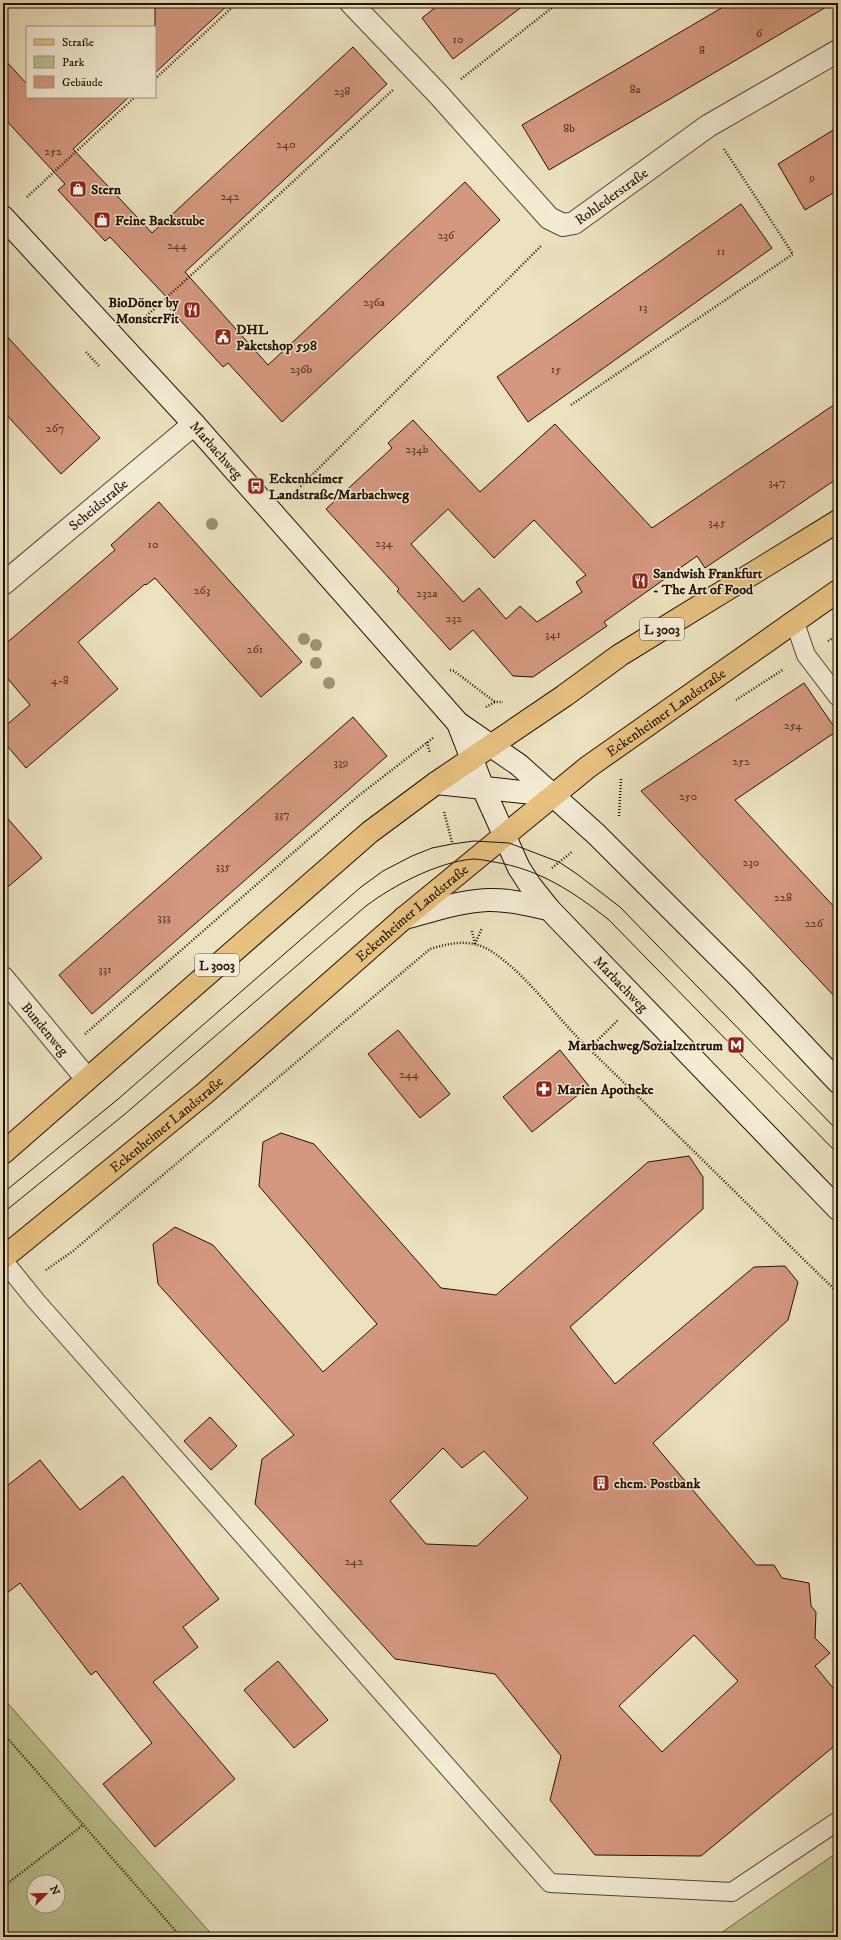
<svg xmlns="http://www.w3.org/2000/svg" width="841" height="1940" font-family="'IM FELL DW Pica',serif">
<rect width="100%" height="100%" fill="#ece2bf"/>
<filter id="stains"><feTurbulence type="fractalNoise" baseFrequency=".005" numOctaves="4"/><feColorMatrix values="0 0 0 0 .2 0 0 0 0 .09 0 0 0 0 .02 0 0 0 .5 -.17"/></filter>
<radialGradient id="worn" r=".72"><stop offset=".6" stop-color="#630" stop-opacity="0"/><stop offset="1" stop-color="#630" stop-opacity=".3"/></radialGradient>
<g fill="#bbc28f" stroke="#6e6a49" fill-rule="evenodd">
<path d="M 3,1698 L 214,1937 L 3,1937 ZM 34,1882 L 58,1882 L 58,1906 L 34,1906 Z"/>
<path d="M 838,1852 L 838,1937 L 715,1937 Z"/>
</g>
<g fill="#d4987f" stroke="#221203" fill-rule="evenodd">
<path d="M 155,3 L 230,3 L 155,73 Z"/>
<path d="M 441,3 L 527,3 L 453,59 L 422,18 Z"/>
<path d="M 730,3 L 833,3 L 549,170 L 522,125 Z"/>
<path d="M 353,47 L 387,84 L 185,272 L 268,365 L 465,182 L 500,220 L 282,422 L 228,363 L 223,367 L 169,308 L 173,304 L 110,237 L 105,241 L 58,190 L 65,184 L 3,117 L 3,58 L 27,84 L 27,97 L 129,97 L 73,149 L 152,233 Z"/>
<path d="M 838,127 L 838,190 L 805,210 L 778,164 Z"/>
<path d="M 741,204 L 772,248 L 528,422 L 497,377 Z"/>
<path d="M 3,332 L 100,438 L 61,474 L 3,411 Z"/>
<path d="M 838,402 L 838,478 L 705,568 L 697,556 L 604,622 L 607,626 L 533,677 L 513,676 L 473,630 L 450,650 L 397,591 L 399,589 L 326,509 L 392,448 L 388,443 L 413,420 L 480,492 L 555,424 L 652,528 ZM 448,509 L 494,558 L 534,520 L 586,575 L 576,582 L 582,592 L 537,622 L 520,606 L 506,619 L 479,588 L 463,602 L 411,544 Z"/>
<path d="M 159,502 L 302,662 L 261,697 L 155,578 L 146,585 L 145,584 L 78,642 L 118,689 L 26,768 L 3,741 L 3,728 L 30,705 L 3,673 L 3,646 L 115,550 L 111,545 Z"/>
<path d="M 804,683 L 837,731 L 735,800 L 838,911 L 838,1000 L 641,791 Z"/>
<path d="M 353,717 L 387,756 L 92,1014 L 59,975 Z"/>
<path d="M 3,813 L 42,858 L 3,891 Z"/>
<path d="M 398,1030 L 450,1094 L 420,1118 L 368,1054 Z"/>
<path d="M 560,1050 L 589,1086 L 532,1132 L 503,1097 Z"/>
<path d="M 281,1133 L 314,1144 L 441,1288 L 496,1295 L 648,1162 L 689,1156 L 703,1177 L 703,1209 L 570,1327 L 615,1384 L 754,1267 L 785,1266 L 798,1282 L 788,1320 L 653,1443 L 756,1565 L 774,1565 L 782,1578 L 809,1583 L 811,1606 L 816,1612 L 815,1638 L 830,1653 L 815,1666 L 838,1694 L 838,1743 L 701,1856 L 595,1855 L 550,1800 L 561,1756 L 495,1674 L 395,1659 L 255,1504 L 262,1459 L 294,1435 L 158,1284 L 153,1244 L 175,1227 L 213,1245 L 323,1372 L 377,1324 L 259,1186 L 263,1142 ZM 443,1448 L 462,1468 L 484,1451 L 528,1498 L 477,1546 L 426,1544 L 390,1501 ZM 694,1635 L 738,1681 L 662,1752 L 619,1706 Z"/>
<path d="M 210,1417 L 237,1446 L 211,1470 L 184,1441 Z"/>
<path d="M 40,1460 L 80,1510 L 123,1476 L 219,1599 L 183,1627 L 198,1647 L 153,1682 L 235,1779 L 155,1847 L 103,1784 L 152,1743 L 96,1671 L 91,1675 L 20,1583 L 3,1596 L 3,1489 Z"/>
<path d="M 278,1661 L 328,1720 L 294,1748 L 244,1690 Z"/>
</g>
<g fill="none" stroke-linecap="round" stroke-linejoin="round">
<g stroke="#544632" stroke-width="20">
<g id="lane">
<path d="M 794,620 L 806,655 L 838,697"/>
<path d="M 3,1260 L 36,1301 L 550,1883 L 732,1892 L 838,1821"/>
</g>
</g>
<g stroke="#544632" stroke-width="24">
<g id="street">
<path id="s1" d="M 351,3 L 439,95 L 549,218 L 563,225 L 574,223 L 708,126 L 838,51"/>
<path id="s2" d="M 3,584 L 194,424"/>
<path id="s3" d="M 3,978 L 87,1079"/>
</g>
</g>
<g stroke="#221203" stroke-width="24">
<g id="secondary">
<path id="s4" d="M 3,217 L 194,424 L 458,723 L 519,765 L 596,834 L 741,979 L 838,1082"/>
<path id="s5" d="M 458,723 L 483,788 L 519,868 L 530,885 L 549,909 L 838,1209"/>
<path d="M 436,783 L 552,795"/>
<path d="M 404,918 C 432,911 460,901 488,900 C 509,899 529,905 549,909"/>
</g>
</g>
<g stroke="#221203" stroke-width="24">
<g id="primary">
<path d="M 3,1153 L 370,832 L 436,783 L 564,696 L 620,655 L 838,521"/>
<path id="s6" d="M 3,1258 L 205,1093 L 404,918 L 588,767 L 838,591"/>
</g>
</g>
<g stroke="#221203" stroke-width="2.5" stroke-dasharray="1 2" stroke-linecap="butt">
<path d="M 155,79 L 237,3"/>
<path d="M 461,79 L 558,3"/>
<path d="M 27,197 L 135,97"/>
<path d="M 140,322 L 394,89"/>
<path d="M 86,352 L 99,366"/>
<path d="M 571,405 L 793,254 L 724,149"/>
<path d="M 294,493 L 541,246"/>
<path d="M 828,641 L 838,635"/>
<path d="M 450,670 L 454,671 L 495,702"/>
<path d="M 736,700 L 784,669"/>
<path d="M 486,707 L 495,702 L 503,702"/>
<path d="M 427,742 L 430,753"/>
<path d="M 444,812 L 452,842"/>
<path d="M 619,816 L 621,779"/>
<path d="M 552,868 L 573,851"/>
<path d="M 472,931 L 475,944"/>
<path d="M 475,944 L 482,928"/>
<path d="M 85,1034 L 357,797 L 433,738"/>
<path d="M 589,1049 L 618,1020"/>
<path d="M 46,1270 L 73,1251 L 430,949 C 451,943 470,938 491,951 C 525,973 554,1014 583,1043 C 669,1126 753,1210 838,1293"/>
<path d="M 3,1733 L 181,1937"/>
<path d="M 3,1887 L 83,1825"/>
</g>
<use href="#lane" stroke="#f3ecd5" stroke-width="18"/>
<use href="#street" stroke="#f3ecd5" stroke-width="22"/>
<use href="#secondary" stroke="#f3ecd5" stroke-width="22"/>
<use href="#primary" stroke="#e6c180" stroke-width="22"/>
<g stroke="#221203" stroke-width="1">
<path d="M 3,1193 L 117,1100 L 361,887 L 383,871 L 412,856 L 432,848 L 452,844 L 474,841 L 509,843 L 559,862 L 577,874 L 620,907 L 838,1131"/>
<path d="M 3,1213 L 125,1114 L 366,906 C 394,885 438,862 473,859 C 480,859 488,861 494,862 C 539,869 574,892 609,920 L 838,1154"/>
</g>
</g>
<g fill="#9b9273">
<circle cx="212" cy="524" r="6"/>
<circle cx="304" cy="639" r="6"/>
<circle cx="316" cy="645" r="6"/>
<circle cx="316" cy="663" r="6"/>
<circle cx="329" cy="683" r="6"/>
</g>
<defs>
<g id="shop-square" transform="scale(0.9)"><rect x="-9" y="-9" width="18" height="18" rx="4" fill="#8f2418" stroke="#f3ecd5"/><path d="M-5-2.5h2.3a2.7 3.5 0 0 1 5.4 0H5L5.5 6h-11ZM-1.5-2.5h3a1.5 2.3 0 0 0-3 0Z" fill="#fff"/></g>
<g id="restaurant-square" transform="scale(0.9)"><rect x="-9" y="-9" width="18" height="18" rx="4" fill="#8f2418" stroke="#f3ecd5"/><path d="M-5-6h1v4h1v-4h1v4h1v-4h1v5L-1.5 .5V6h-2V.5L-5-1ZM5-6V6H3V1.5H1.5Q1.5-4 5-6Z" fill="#fff"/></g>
<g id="civic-square" transform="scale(0.9)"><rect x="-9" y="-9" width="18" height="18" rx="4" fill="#8f2418" stroke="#f3ecd5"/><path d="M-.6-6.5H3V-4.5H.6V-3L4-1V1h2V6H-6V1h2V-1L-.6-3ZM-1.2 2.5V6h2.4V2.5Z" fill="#fff"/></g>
<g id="bus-square" transform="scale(0.9)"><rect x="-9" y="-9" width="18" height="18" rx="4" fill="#8f2418" stroke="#f3ecd5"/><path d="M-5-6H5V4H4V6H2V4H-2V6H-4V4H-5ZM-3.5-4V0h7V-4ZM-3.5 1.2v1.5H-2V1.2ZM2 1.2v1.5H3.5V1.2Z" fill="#fff"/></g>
<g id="metro-square" transform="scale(0.9)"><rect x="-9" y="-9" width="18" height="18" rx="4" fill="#8f2418" stroke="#f3ecd5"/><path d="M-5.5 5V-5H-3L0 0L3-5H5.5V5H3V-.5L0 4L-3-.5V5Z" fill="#fff"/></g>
<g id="pharmacy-square" transform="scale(0.9)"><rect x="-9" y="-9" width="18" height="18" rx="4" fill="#8f2418" stroke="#f3ecd5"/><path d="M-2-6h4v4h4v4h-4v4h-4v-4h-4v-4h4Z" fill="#fff"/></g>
<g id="building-square" transform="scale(0.9)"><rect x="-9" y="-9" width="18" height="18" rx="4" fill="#8f2418" stroke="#f3ecd5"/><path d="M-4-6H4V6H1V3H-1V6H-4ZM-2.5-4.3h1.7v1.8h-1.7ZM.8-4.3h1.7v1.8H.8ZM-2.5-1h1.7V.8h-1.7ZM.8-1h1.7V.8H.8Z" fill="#fff"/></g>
</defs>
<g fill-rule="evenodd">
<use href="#shop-square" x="78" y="189"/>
<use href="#shop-square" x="102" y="220"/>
<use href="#restaurant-square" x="192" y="310"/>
<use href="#civic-square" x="223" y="337"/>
<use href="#bus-square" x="256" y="486"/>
<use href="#restaurant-square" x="640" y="581"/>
<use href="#metro-square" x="736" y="1045"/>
<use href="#pharmacy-square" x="544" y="1089"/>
<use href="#building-square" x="601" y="1483"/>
</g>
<g text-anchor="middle" stroke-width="3" stroke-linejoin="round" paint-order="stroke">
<g font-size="12" fill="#4e3422">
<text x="759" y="37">6</text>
<text x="458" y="43">10</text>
<text x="702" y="54">8</text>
<text x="635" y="93">8a</text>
<text x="342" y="95">238</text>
<text x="569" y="132">8b</text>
<text x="286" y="148">240</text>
<text x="53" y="155">252</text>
<text x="812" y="181">9</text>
<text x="230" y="200">242</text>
<text x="446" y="239">236</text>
<text x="177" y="249">244</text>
<text x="721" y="255">11</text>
<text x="374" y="306">236a</text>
<text x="643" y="311">13</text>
<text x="301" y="373">236b</text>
<text x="556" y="373">15</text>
<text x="55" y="432">267</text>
<text x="417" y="453">234b</text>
<text x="777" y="486">347</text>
<text x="717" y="526">345</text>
<text x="384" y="547">234</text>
<text x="153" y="548">10</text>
<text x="202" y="594">263</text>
<text x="427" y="597">232a</text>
<text x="454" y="622">232</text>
<text x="553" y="638">341</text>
<text x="255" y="653">261</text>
<text x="60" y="684">4-8</text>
<text x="793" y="729">254</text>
<text x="741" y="765">252</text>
<text x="341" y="766">339</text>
<text x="688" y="800">250</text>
<text x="282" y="818">337</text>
<text x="751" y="866">230</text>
<text x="223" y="870">335</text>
<text x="783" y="901">228</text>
<text x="164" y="921">333</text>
<text x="814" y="927">226</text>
<text x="105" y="973">331</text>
<text x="409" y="1078">244</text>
<text x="354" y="1565">242</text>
</g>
<g fill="#f3ecd5" stroke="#615342" stroke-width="1">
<rect x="640" y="618" width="44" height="22" rx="3"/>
<rect x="195" y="954" width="44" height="22" rx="3"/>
</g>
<g font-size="13" font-weight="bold" fill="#221203">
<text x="662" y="634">L 3003</text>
<text x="217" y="970">L 3003</text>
</g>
<g font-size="14" font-weight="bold" fill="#221203" stroke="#f3ecd5" text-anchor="start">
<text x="91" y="194">Stern</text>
<text x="115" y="225">Feine Backstube</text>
<text x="179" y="307" text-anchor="end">BioDöner by<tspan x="179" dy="16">MonsterFit</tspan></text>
<text x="236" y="334">DHL<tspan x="236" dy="16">Paketshop 598</tspan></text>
<text x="269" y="483">Eckenheimer<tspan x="269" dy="16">Landstraße/Marbachweg</tspan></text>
<text x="653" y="578">Sandwish Frankfurt<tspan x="653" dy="16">- The Art of Food</tspan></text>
<text x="723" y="1050" text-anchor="end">Marbachweg/Sozialzentrum</text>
<text x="557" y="1094">Marien Apotheke</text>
<text x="614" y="1488">ehem. Postbank</text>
</g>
<g font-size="14" fill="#221203" stroke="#f3ecd5">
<text dy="5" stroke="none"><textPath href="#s1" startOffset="365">Rohlederstraße</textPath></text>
<text dy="5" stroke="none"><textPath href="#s4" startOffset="316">Marbachweg</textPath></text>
<text dy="5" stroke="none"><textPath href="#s2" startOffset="124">Scheidstraße</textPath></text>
<text dy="5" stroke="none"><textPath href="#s6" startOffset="859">Eckenheimer Landstraße</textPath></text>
<text dy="5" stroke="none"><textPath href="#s6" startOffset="535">Eckenheimer Landstraße</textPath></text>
<text dy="5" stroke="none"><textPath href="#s5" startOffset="312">Marbachweg</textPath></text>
<text dy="5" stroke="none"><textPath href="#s3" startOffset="66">Bundenweg</textPath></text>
<text dy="5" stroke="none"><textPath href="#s6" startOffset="211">Eckenheimer Landstraße</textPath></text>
</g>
</g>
<rect width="841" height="1940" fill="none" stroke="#ece2bf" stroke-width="16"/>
<rect x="4" y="4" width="833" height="1932" fill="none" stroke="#221203" stroke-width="2"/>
<rect x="8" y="8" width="825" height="1924" fill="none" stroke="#221203"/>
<rect x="26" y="26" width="130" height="72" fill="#f3ecd5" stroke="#9f9581"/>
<rect x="34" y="39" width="20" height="6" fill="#e6c180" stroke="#9f9581"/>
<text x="62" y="46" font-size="12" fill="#221203">Straße</text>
<rect x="34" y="56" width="20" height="12" fill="#bbc28f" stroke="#9f9581"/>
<text x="62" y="66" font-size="12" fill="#221203">Park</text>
<rect x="34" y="76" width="20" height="12" fill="#d4987f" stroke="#9f9581"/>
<text x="62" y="86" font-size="12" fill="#221203">Gebäude</text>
<g transform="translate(46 1894) rotate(67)"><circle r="19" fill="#f3ecd5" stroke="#9f9581"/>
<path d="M0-3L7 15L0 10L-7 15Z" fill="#8f2418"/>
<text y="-6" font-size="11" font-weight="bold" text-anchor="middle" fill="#221203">N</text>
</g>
<rect width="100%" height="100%" filter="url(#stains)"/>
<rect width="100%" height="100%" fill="url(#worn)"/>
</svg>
